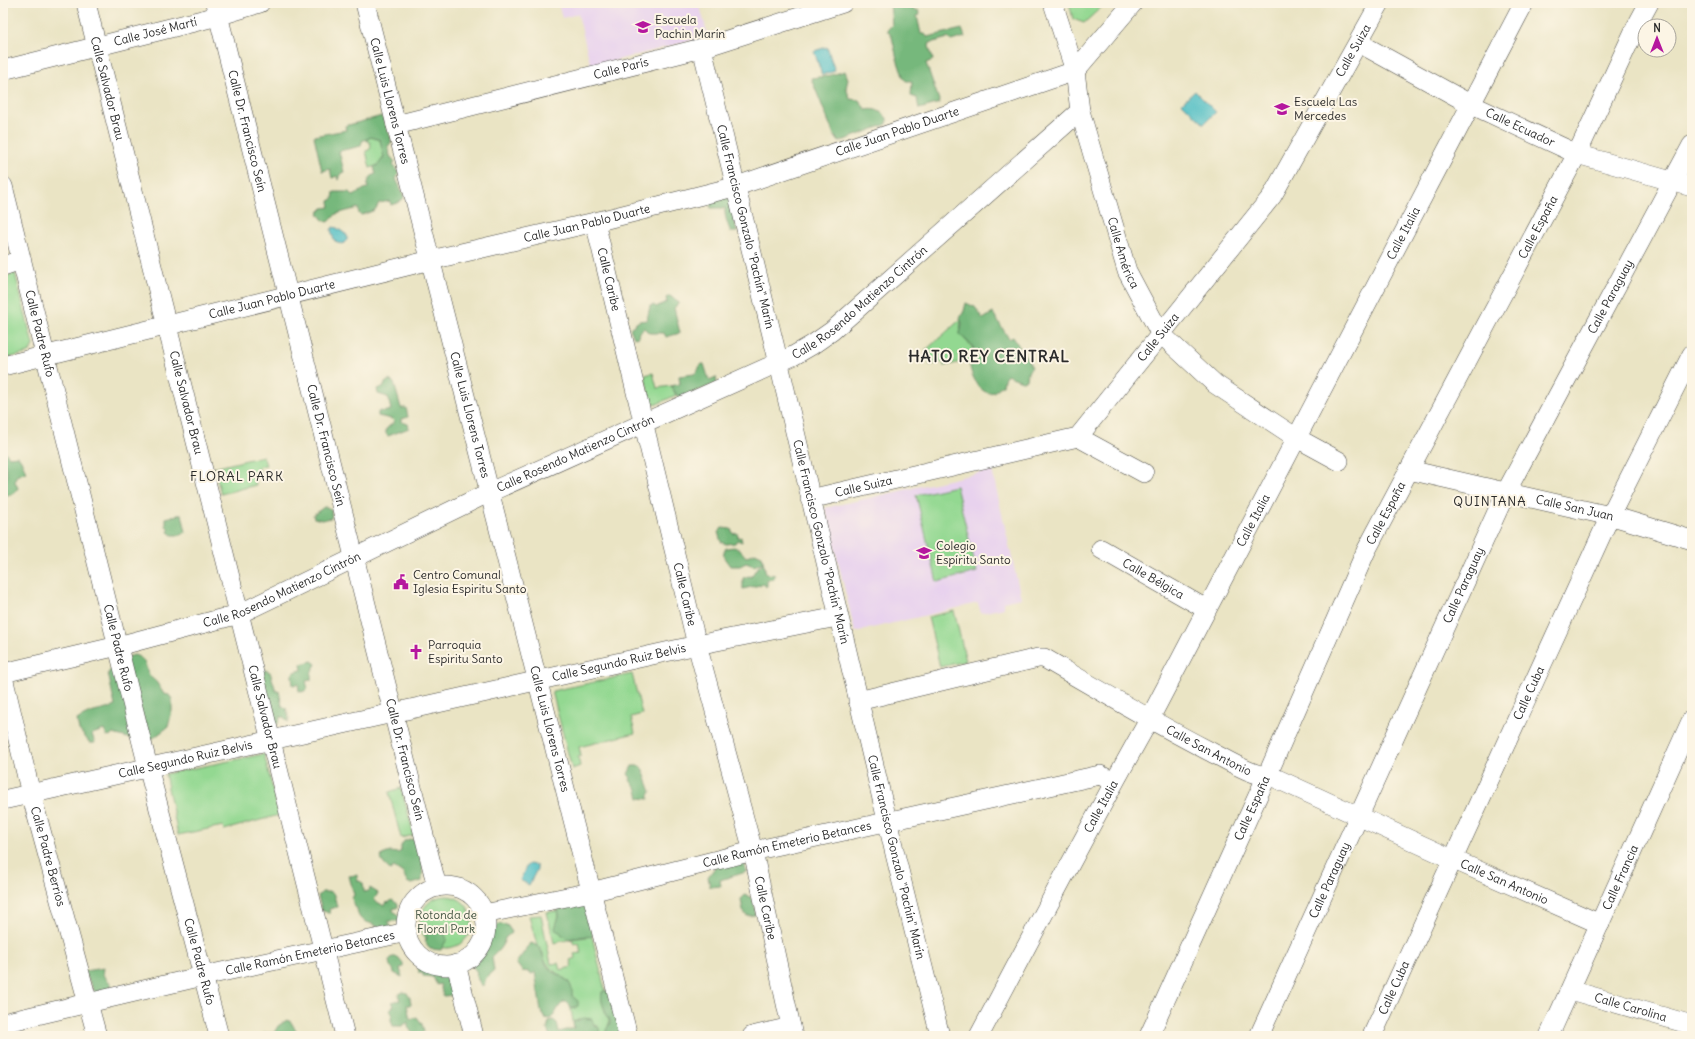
<svg xmlns="http://www.w3.org/2000/svg" width="1695" height="1039" font-family="Delius,sans-serif">
<rect width="100%" height="100%" fill="#fcf5e5"/>
<filter id="ink" filterUnits="userSpaceOnUse"><feTurbulence type="fractalNoise" baseFrequency=".025" numOctaves="2"/><feDisplacementMap in="SourceGraphic" scale="8" xChannelSelector="R" yChannelSelector="G"/><feConvolveMatrix kernelMatrix="1 2 1 2 8 2 1 2 1" color-interpolation-filters="sRGB"/></filter>
<filter id="wash" filterUnits="userSpaceOnUse"><feTurbulence type="fractalNoise" baseFrequency=".012" numOctaves="4" result="noise"/><feDisplacementMap in="SourceGraphic" scale="16" xChannelSelector="R" yChannelSelector="G"/><feGaussianBlur stdDeviation="0.9" result="paint"/><feColorMatrix in="noise" values="0 0 0 0 0 0 0 0 0 0 0 0 0 0 0 0 0 1.4 0 .05"/><feComposite in="paint" operator="in"/></filter>
<g filter="url(#wash)">
<rect width="100%" height="100%" fill="#eae4c4"/>
<g fill="#e8d2ee">
<path d="M 558,3 L 699,3 L 708,36 L 591,67 L 578,14 L 562,18 Z"/>
<path d="M 992,470 L 1021,598 L 1003,602 L 1004,608 L 981,613 L 978,603 L 855,632 L 825,508 Z"/>
</g>
<g fill="#93d891" stroke="#5f825e">
<path d="M 1069,3 L 1106,3 L 1084,23 L 1073,19 Z"/>
<path d="M 371,137 L 380,140 L 384,157 L 378,165 L 370,168 L 366,151 L 369,150 L 371,147 L 370,142 L 366,140 Z"/>
<path d="M 15,273 L 33,345 L 29,353 L 3,359 L 3,277 Z"/>
<path d="M 961,319 L 960,334 L 972,347 L 975,361 L 967,364 L 966,361 L 944,366 L 943,362 L 930,365 L 926,350 Z"/>
<path d="M 653,373 L 657,388 L 671,386 L 676,395 L 657,404 L 650,402 L 645,375 Z"/>
<path d="M 263,456 L 266,465 L 258,467 L 260,474 L 253,476 L 256,485 L 221,494 L 214,468 Z"/>
<path d="M 956,486 L 977,572 L 937,582 L 916,495 Z"/>
<path d="M 954,611 L 966,661 L 940,667 L 928,617 Z"/>
<path d="M 632,674 L 642,714 L 631,717 L 635,733 L 579,747 L 581,756 L 578,757 L 580,766 L 572,769 L 552,691 Z"/>
<path d="M 264,754 L 279,815 L 224,830 L 223,826 L 178,835 L 165,774 Z"/>
<path d="M 401,788 L 414,835 L 401,838 L 389,792 Z"/>
<circle cx="446" cy="922" r="26"/>
<path d="M 558,911 C 559,916 558,917 558,921 C 557,931 565,935 572,939 L 592,936 L 605,990 L 602,992 C 599,1012 615,1013 606,1032 L 608,1036 L 600,1036 L 598,1026 L 581,1019 L 573,1022 L 571,1009 L 576,1008 L 572,996 L 571,987 L 568,981 L 551,969 L 543,958 L 543,953 L 537,945 L 529,916 L 541,915 L 551,964 L 558,963 L 560,970 L 572,967 L 570,960 L 575,958 L 574,954 L 581,953 L 579,943 L 574,944 L 572,939 L 554,943 L 547,912 Z"/>
</g>
<g fill="#76b87b" stroke="#507253">
<path d="M 890,3 L 913,3 L 912,4 L 914,11 L 918,10 L 920,15 L 917,16 L 921,34 L 925,34 L 927,37 L 962,29 L 965,37 L 951,41 L 948,38 L 930,43 L 929,46 L 933,60 L 926,63 L 940,103 L 919,109 L 917,98 L 911,96 L 912,81 L 906,81 L 904,79 L 897,59 L 892,37 L 887,30 L 892,25 Z"/>
<path d="M 845,71 L 848,79 L 846,88 L 850,99 L 859,100 L 866,110 C 876,108 880,111 887,118 L 887,124 L 839,142 L 834,135 L 811,78 L 828,76 Z"/>
<path d="M 382,116 L 391,138 L 391,143 L 388,146 L 390,156 L 395,162 L 393,165 L 399,173 L 396,179 C 399,186 403,191 404,198 L 397,203 L 391,205 L 390,201 L 379,203 L 375,210 L 362,215 L 359,214 L 358,208 L 336,214 L 330,221 L 327,222 L 322,219 L 318,213 L 323,208 L 330,207 L 329,201 L 333,199 L 334,192 L 349,192 L 353,196 C 359,194 361,189 368,188 C 367,182 370,175 376,174 L 374,167 L 378,165 L 384,157 L 380,140 L 371,137 L 362,141 L 361,146 L 339,151 L 344,172 L 341,173 L 339,180 L 337,176 L 332,178 L 330,169 L 322,171 L 314,136 L 346,130 L 345,126 Z"/>
<path d="M 727,197 L 730,199 L 737,232 L 731,232 C 728,226 724,215 725,208 L 711,208 L 709,201 Z"/>
<path d="M 669,296 L 670,296 L 679,303 L 674,308 L 680,333 L 666,337 L 664,333 L 649,333 L 644,328 L 639,332 L 638,337 L 634,338 L 630,328 L 639,321 L 647,320 L 650,306 L 654,305 L 656,307 L 667,302 L 666,298 Z"/>
<path d="M 966,303 L 975,307 L 983,319 L 993,313 L 1009,339 L 1013,337 L 1032,367 L 1028,372 L 1027,380 L 1022,381 L 1007,375 L 1004,379 L 1003,385 C 999,387 996,391 993,392 C 981,398 968,371 970,362 C 971,357 975,356 974,350 C 973,344 964,340 960,334 L 962,324 L 960,318 L 964,311 Z"/>
<path d="M 702,364 L 704,364 L 709,380 L 716,377 L 717,383 L 681,398 L 678,397 L 671,386 L 680,384 L 679,376 L 694,374 L 699,369 L 699,367 Z"/>
<path d="M 389,380 L 394,383 L 401,408 L 406,408 L 408,417 L 402,419 L 402,422 L 408,424 L 409,428 L 388,436 L 386,434 L 386,429 L 393,423 L 394,421 L 392,419 L 378,416 L 378,412 L 382,411 L 383,412 L 391,410 L 388,397 L 378,394 L 377,389 L 384,387 L 385,383 Z"/>
<path d="M 3,449 L 9,457 L 18,456 L 21,460 L 26,472 L 16,476 L 15,482 L 18,488 C 14,495 10,495 3,496 L 3,484 L 6,482 L 4,477 L 7,476 L 5,465 L 3,465 Z"/>
<path d="M 324,507 L 327,507 L 331,510 L 332,516 L 331,518 L 322,520 L 314,518 L 313,515 Z"/>
<path d="M 182,514 L 186,532 L 180,535 L 172,535 L 168,532 L 169,529 L 166,526 L 166,518 Z"/>
<path d="M 722,528 L 731,529 L 733,534 L 737,533 L 738,538 L 741,537 L 742,542 L 737,540 L 735,543 L 726,544 L 721,542 L 718,532 Z"/>
<path d="M 734,547 L 739,549 L 746,557 L 755,553 L 762,556 L 766,574 L 775,575 L 774,578 L 767,580 L 767,586 L 766,587 L 764,584 L 743,589 L 743,578 L 749,576 L 751,577 L 756,569 L 761,565 L 763,562 L 754,566 L 746,563 L 740,566 L 730,566 C 725,559 721,556 726,548 Z"/>
<path d="M 134,655 C 148,659 144,667 150,676 C 152,679 155,680 157,683 C 159,686 161,690 164,694 L 169,695 L 172,699 L 172,711 L 168,727 L 147,743 L 113,734 L 107,737 L 104,730 L 92,734 L 95,743 L 90,743 L 79,730 L 77,720 C 91,710 101,712 115,706 L 108,673 L 119,660 Z"/>
<path d="M 312,661 L 316,664 L 311,673 L 311,680 L 306,681 L 308,689 L 302,692 L 299,691 L 298,684 L 293,685 L 292,675 L 294,672 L 302,670 L 301,664 Z"/>
<path d="M 263,669 L 270,672 L 276,691 L 279,691 L 282,706 L 286,708 L 289,718 L 288,722 L 284,717 L 280,717 L 279,722 L 276,725 L 259,672 Z"/>
<path d="M 632,766 L 640,766 L 643,770 L 651,792 L 649,795 L 649,799 L 639,798 L 637,790 L 630,780 L 631,778 L 628,774 Z"/>
<path d="M 409,839 L 416,840 L 423,863 L 422,881 L 412,884 L 407,882 L 403,873 L 394,867 L 390,870 C 386,866 379,861 382,855 L 390,852 L 398,853 L 401,851 L 401,846 L 404,841 Z"/>
<path d="M 744,860 L 746,872 L 720,880 L 721,886 L 710,887 L 708,877 L 716,866 Z"/>
<path d="M 357,875 L 357,880 L 363,883 L 364,892 L 369,891 L 370,888 L 378,893 L 374,900 L 384,906 L 387,902 L 388,903 L 392,900 L 398,904 L 398,907 L 393,909 L 393,911 L 398,914 L 402,921 L 388,921 L 394,933 C 387,932 382,929 376,926 C 366,920 358,923 357,908 L 354,907 L 352,898 L 354,895 L 349,876 Z"/>
<path d="M 322,892 L 331,892 L 334,895 L 337,907 L 329,909 L 330,914 L 324,911 L 322,911 L 318,896 Z"/>
<path d="M 745,895 C 754,896 756,907 755,915 L 747,916 L 743,911 L 741,899 Z"/>
<path d="M 584,899 L 593,935 L 591,937 L 587,936 L 568,939 L 562,935 L 560,932 L 557,931 L 555,928 L 559,916 L 558,908 Z"/>
<path d="M 500,924 L 507,925 L 512,932 L 505,938 C 504,945 497,952 492,957 L 494,971 L 486,978 L 484,985 L 481,985 L 476,976 L 477,972 L 465,957 L 473,949 L 476,940 L 487,933 L 490,935 L 492,926 Z"/>
<path d="M 434,927 L 443,931 L 447,939 L 441,950 L 430,949 L 425,941 L 427,939 L 426,934 L 428,929 Z"/>
<path d="M 531,943 C 546,948 540,956 548,967 C 557,978 574,977 572,996 L 578,1001 L 578,1006 L 571,1009 L 568,1002 L 564,1002 C 557,1006 557,1014 550,1019 L 545,1018 L 541,1011 L 535,972 L 532,974 L 529,972 L 522,971 L 516,963 Z"/>
<path d="M 426,956 L 432,958 L 434,967 L 449,969 L 446,981 L 451,979 L 455,995 L 443,996 L 440,984 L 437,985 L 433,977 L 423,976 L 423,973 L 419,973 L 418,962 Z"/>
<path d="M 392,957 L 398,957 L 403,963 L 403,967 L 400,968 L 402,977 L 394,973 L 393,969 L 390,966 L 389,961 Z"/>
<path d="M 104,968 L 103,975 L 112,985 L 108,987 L 109,990 L 97,997 L 84,971 Z"/>
<path d="M 611,989 L 631,1036 L 607,1036 L 606,1030 L 610,1023 L 609,1018 L 606,1016 C 605,1006 600,1004 602,992 Z"/>
<path d="M 403,992 L 407,993 L 410,998 L 411,1005 L 407,1005 L 410,1019 L 417,1017 L 422,1024 L 424,1032 L 417,1035 L 413,1034 L 408,1027 L 408,1022 L 402,1026 L 393,1026 L 391,1020 L 392,1013 L 390,1011 L 394,1005 L 392,1002 L 400,1000 L 398,994 Z"/>
<path d="M 584,1018 L 592,1019 L 594,1025 L 599,1028 L 600,1036 L 550,1036 L 547,1029 L 549,1021 L 553,1020 L 557,1023 L 559,1032 L 574,1028 L 573,1022 Z"/>
<path d="M 287,1020 L 291,1022 L 299,1036 L 260,1036 L 265,1033 L 274,1033 L 278,1026 Z"/>
</g>
<g fill="#50bec4" stroke="#3e7478">
<path d="M 827,47 L 835,71 L 822,75 L 814,51 Z"/>
<path d="M 1195,91 L 1216,112 L 1204,124 L 1182,103 Z"/>
<path d="M 333,227 L 337,228 L 347,235 L 347,240 L 343,244 L 337,243 L 334,240 L 331,230 Z"/>
<path d="M 530,864 L 537,866 L 537,869 L 529,885 L 520,880 L 527,865 Z"/>
</g>
</g>
<g filter="url(#ink)">
<g fill="none" stroke-linecap="round" stroke-linejoin="round">
<g stroke="#484742" stroke-width="20">
<g id="minor">
<path id="s1" d="M 86,3 L 345,1036"/>
<path id="s2" d="M 215,3 L 437,887"/>
<path id="s3" d="M 365,3 L 628,1036"/>
<path id="s4" d="M 1053,3 L 1075,71 L 1080,111 L 1127,271 L 1160,333 L 1215,384 L 1295,437 L 1339,461"/>
<path id="s5" d="M 1359,43 L 1470,104 L 1577,154 L 1692,187"/>
<path id="s6" d="M 702,48 L 779,364 L 896,858 L 940,1036"/>
<path id="s7" d="M 3,70 L 218,16 L 260,3"/>
<path id="s8" d="M 396,125 L 702,48 L 843,3"/>
<path id="s9" d="M 3,186 L 148,767 L 219,1036"/>
<path id="s10" d="M 595,222 L 697,645 L 753,851 L 793,1036"/>
<path d="M 3,266 L 21,260"/>
<path id="s11" d="M 3,366 L 431,260 L 595,222 L 734,187 L 1075,71 L 1133,3"/>
<path d="M 1078,437 L 1144,473"/>
<path id="s12" d="M 1409,470 L 1619,518 L 1692,540"/>
<path id="s13" d="M 810,499 L 1078,437 L 1272,196 L 1380,3"/>
<path id="s14" d="M 1101,549 L 1206,609"/>
<path id="s15" d="M 3,673 L 118,646 L 239,614 L 490,492 L 793,356 L 812,345 L 832,331 L 1080,111"/>
<path id="s16" d="M 3,677 L 31,794 L 97,1036"/>
<path id="s17" d="M 858,701 L 1038,658 L 1044,658 C 1099,690 1153,722 1209,751 C 1227,760 1254,777 1273,777 L 1452,859 L 1600,924"/>
<path id="s18" d="M 3,800 L 697,645 L 837,617"/>
<circle cx="446" cy="926" r="40"/>
<path id="s19" d="M 484,914 L 591,892 L 753,851 L 1100,775 L 1114,782"/>
<path d="M 456,964 L 474,1036"/>
<path id="s20" d="M 1570,990 L 1692,1025"/>
<path id="s21" d="M 3,1023 L 203,976 L 407,932"/>
<path d="M 752,1036 L 791,1027"/>
<path id="s22" d="M 979,1036 C 1035,931 1090,824 1149,720 L 1524,3"/>
<path id="s23" d="M 1149,1036 L 1270,769 L 1366,551 L 1577,154 L 1636,27 L 1649,3"/>
<path id="s24" d="M 1259,1036 L 1506,492 L 1692,145"/>
<path id="s25" d="M 1372,1036 L 1610,516 L 1692,354"/>
<path id="s26" d="M 1549,1036 L 1692,719"/>
</g>
</g>
<use href="#minor" stroke="#fff" stroke-width="19"/>
</g>
</g>
<defs>
<g id="school-bare" transform="scale(1.2)"><path d="M0-5L7-2L0 1L-7-2ZM-4 1L0 2.5L4 1V4Q0 6-4 4Z" fill="#b5179e" stroke="#fcf5e5" stroke-width="2.5" paint-order="stroke"/></g>
<g id="civic-bare" transform="scale(1.2)"><path d="M-.6-6.5H3V-4.5H.6V-3L4-1V1h2V6H-6V1h2V-1L-.6-3ZM-1.2 2.5V6h2.4V2.5Z" fill="#b5179e" stroke="#fcf5e5" stroke-width="2.5" paint-order="stroke"/></g>
<g id="church-bare" transform="scale(1.2)"><path d="M-1.2-6h2.4v3.5h3.3v2.4h-3.3V6h-2.4V-.1h-3.3v-2.4h3.3Z" fill="#b5179e" stroke="#fcf5e5" stroke-width="2.5" paint-order="stroke"/></g>
</defs>
<g fill-rule="evenodd">
<use href="#school-bare" x="643" y="27"/>
<use href="#school-bare" x="1282" y="109"/>
<use href="#school-bare" x="924" y="553"/>
<use href="#civic-bare" x="401" y="582"/>
<use href="#church-bare" x="416" y="652"/>
</g>
<g text-anchor="middle" stroke-width="4" stroke-linejoin="round" paint-order="stroke">
<g font-size="12" fill="#2b2b2b" stroke="#fcf5e5" text-anchor="start">
<text x="655" y="24">Escuela<tspan x="655" dy="14">Pachin Marín</tspan></text>
<text x="1294" y="106">Escuela Las<tspan x="1294" dy="14">Mercedes</tspan></text>
<text x="936" y="550">Colegio<tspan x="936" dy="14">Espíritu Santo</tspan></text>
<text x="413" y="579">Centro Comunal<tspan x="413" dy="14">Iglesia Espiritu Santo</tspan></text>
<text x="428" y="649">Parroquia<tspan x="428" dy="14">Espiritu Santo</tspan></text>
</g>
<g font-size="12" fill="#2b2b2b" stroke="#fcf5e5">
<text dy="4" stroke="none"><textPath href="#s7" startOffset="157">Calle José Martí</textPath></text>
<text dy="4" stroke="none"><textPath href="#s13" startOffset="751">Calle Suiza</textPath></text>
<text dy="4" stroke="none"><textPath href="#s8" startOffset="232">Calle París</textPath></text>
<text dy="4" stroke="none"><textPath href="#s1" startOffset="88">Calle Salvador Brau</textPath></text>
<text dy="4" stroke="none"><textPath href="#s3" startOffset="101">Calle Luis Llorens Torres</textPath></text>
<text dy="4" stroke="none"><textPath href="#s5" startOffset="182">Calle Ecuador</textPath></text>
<text dy="4" stroke="none"><textPath href="#s2" startOffset="132">Calle Dr. Francisco Seín</textPath></text>
<text dy="4" stroke="none"><textPath href="#s11" startOffset="925">Calle Juan Pablo Duarte</textPath></text>
<text dy="4" stroke="none"><textPath href="#s11" startOffset="601">Calle Juan Pablo Duarte</textPath></text>
<text dy="4" stroke="none"><textPath href="#s6" startOffset="184">Calle Francisco Gonzalo "Pachín" Marín</textPath></text>
<text dy="4" stroke="none"><textPath href="#s23" startOffset="898">Calle España</textPath></text>
<text dy="4" stroke="none"><textPath href="#s22" startOffset="908">Calle Italia</textPath></text>
<text dy="4" stroke="none"><textPath href="#s4" startOffset="260">Calle América</textPath></text>
<text dy="4" stroke="none"><textPath href="#s10" startOffset="59">Calle Caribe</textPath></text>
<text dy="4" stroke="none"><textPath href="#s24" startOffset="819">Calle Paraguay</textPath></text>
<text dy="4" stroke="none"><textPath href="#s11" startOffset="277">Calle Juan Pablo Duarte</textPath></text>
<text dy="4" stroke="none"><textPath href="#s15" startOffset="940">Calle Rosendo Matienzo Cintrón</textPath></text>
<text dy="4" stroke="none"><textPath href="#s9" startOffset="152">Calle Padre Rufo</textPath></text>
<text dy="4" stroke="none"><textPath href="#s13" startOffset="403">Calle Suiza</textPath></text>
<text dy="4" stroke="none"><textPath href="#s1" startOffset="412">Calle Salvador Brau</textPath></text>
<text dy="4" stroke="none"><textPath href="#s3" startOffset="425">Calle Luis Llorens Torres</textPath></text>
<text dy="4" stroke="none"><textPath href="#s2" startOffset="456">Calle Dr. Francisco Seín</textPath></text>
<text dy="4" stroke="none"><textPath href="#s15" startOffset="616">Calle Rosendo Matienzo Cintrón</textPath></text>
<text dy="4" stroke="none"><textPath href="#s13" startOffset="55">Calle Suiza</textPath></text>
<text dy="4" stroke="none"><textPath href="#s12" startOffset="170">Calle San Juan</textPath></text>
<text dy="4" stroke="none"><textPath href="#s23" startOffset="574">Calle España</textPath></text>
<text dy="4" stroke="none"><textPath href="#s22" startOffset="584">Calle Italia</textPath></text>
<text dy="4" stroke="none"><textPath href="#s6" startOffset="508">Calle Francisco Gonzalo "Pachín" Marín</textPath></text>
<text dy="4" stroke="none"><textPath href="#s14" startOffset="60">Calle Bélgica</textPath></text>
<text dy="4" stroke="none"><textPath href="#s24" startOffset="495">Calle Paraguay</textPath></text>
<text dy="4" stroke="none"><textPath href="#s15" startOffset="292">Calle Rosendo Matienzo Cintrón</textPath></text>
<text dy="4" stroke="none"><textPath href="#s10" startOffset="383">Calle Caribe</textPath></text>
<text dy="4" stroke="none"><textPath href="#s9" startOffset="476">Calle Padre Rufo</textPath></text>
<text dy="4" stroke="none"><textPath href="#s18" startOffset="631">Calle Segundo Ruiz Belvis</textPath></text>
<text dy="4" stroke="none"><textPath href="#s25" startOffset="377">Calle Cuba</textPath></text>
<text dy="4" stroke="none"><textPath href="#s1" startOffset="736">Calle Salvador Brau</textPath></text>
<text dy="4" stroke="none"><textPath href="#s3" startOffset="749">Calle Luis Llorens Torres</textPath></text>
<text dy="4" stroke="none"><textPath href="#s17" startOffset="380">Calle San Antonio</textPath></text>
<text dy="4" stroke="none"><textPath href="#s18" startOffset="187">Calle Segundo Ruiz Belvis</textPath></text>
<text dy="4" stroke="none"><textPath href="#s2" startOffset="780">Calle Dr. Francisco Seín</textPath></text>
<text dy="4" stroke="none"><textPath href="#s22" startOffset="260">Calle Italia</textPath></text>
<text dy="4" stroke="none"><textPath href="#s23" startOffset="250">Calle España</textPath></text>
<text dy="4" stroke="none"><textPath href="#s19" startOffset="311">Calle Ramón Emeterio Betances</textPath></text>
<text dy="4" stroke="none"><textPath href="#s16" startOffset="185">Calle Padre Berríos</textPath></text>
<text dy="4" stroke="none"><textPath href="#s6" startOffset="832">Calle Francisco Gonzalo "Pachín" Marín</textPath></text>
<text dy="4" stroke="none"><textPath href="#s26" startOffset="174">Calle Francia</textPath></text>
<text dy="4" stroke="none"><textPath href="#s24" startOffset="171">Calle Paraguay</textPath></text>
<text dy="4" stroke="none"><textPath href="#s17" startOffset="704">Calle San Antonio</textPath></text>
<text dy="4" stroke="none"><textPath href="#s10" startOffset="707">Calle Caribe</textPath></text>
<text dy="4" stroke="none"><textPath href="#s21" startOffset="315">Calle Ramón Emeterio Betances</textPath></text>
<text dy="4" stroke="none"><textPath href="#s9" startOffset="800">Calle Padre Rufo</textPath></text>
<text dy="4" stroke="none"><textPath href="#s25" startOffset="53">Calle Cuba</textPath></text>
<text dy="4" stroke="none"><textPath href="#s20" startOffset="63">Calle Carolina</textPath></text>
</g>
<g font-size="12" fill="#455644" stroke="#fcf5e5">
<text x="446" y="919">Rotonda de<tspan x="446" dy="14">Floral Park</tspan></text>
</g>
<g font-size="13" letter-spacing="1" fill="#2b2b2b" stroke="#fcf5e5">
<text x="237" y="481">FLORAL PARK</text>
<text x="1490" y="506">QUINTANA</text>
</g>
<g font-size="16" font-weight="bold" letter-spacing="1" fill="#2b2b2b" stroke="#fcf5e5">
<text x="989" y="362">HATO REY CENTRAL</text>
</g>
</g>
<rect width="1695" height="1039" fill="none" stroke="#fcf5e5" stroke-width="16"/>
<g transform="translate(1657 38)"><circle r="19" fill="#fcf5e5" stroke="#a8a49b"/>
<path d="M0-3L7 15L0 10L-7 15Z" fill="#b5179e"/>
<text y="-6" font-size="11" font-weight="bold" text-anchor="middle" fill="#2b2b2b">N</text>
</g>
</svg>
